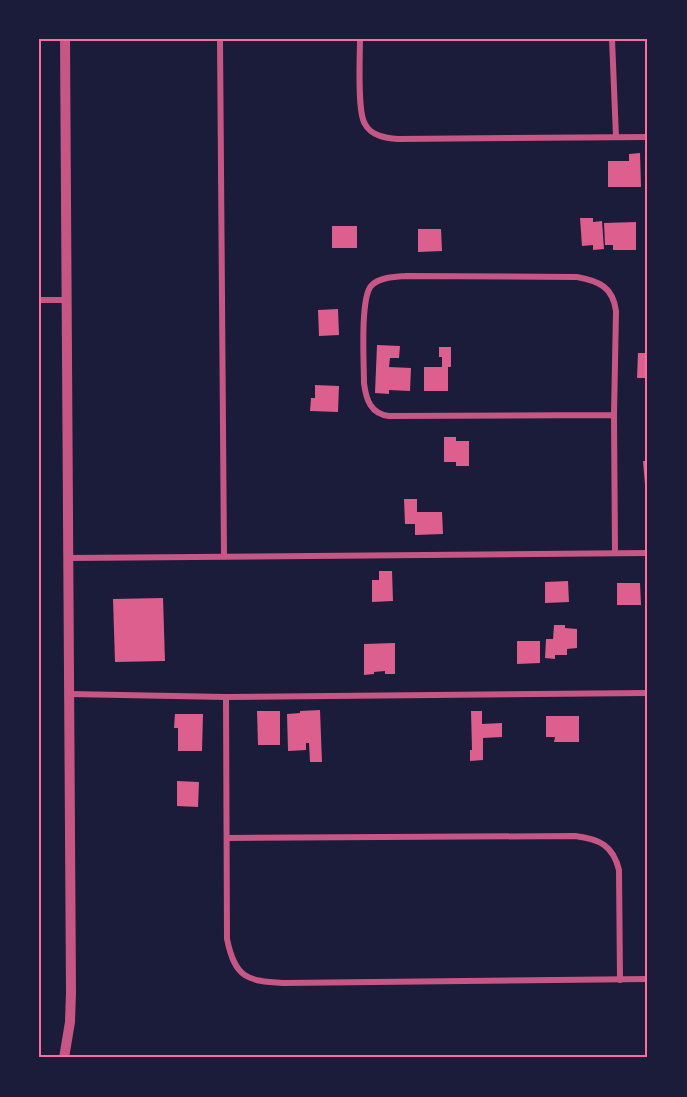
<svg xmlns="http://www.w3.org/2000/svg" width="687" height="1097" font-family="'PT Sans',sans-serif">
<rect width="100%" height="100%" fill="#1b1b3a"/>
<g fill="#dd5f8e">
<path d="M 640,153 L 641,187 L 608,187 L 608,161 L 629,161 L 629,154 Z"/>
<path d="M 580,218 L 593,218 L 593,222 L 602,221 L 604,249 L 593,250 L 593,245 L 582,246 Z"/>
<path d="M 636,222 L 636,250 L 613,250 L 613,245 L 605,245 L 604,223 Z"/>
<rect x="332" y="226" width="25" height="22"/>
<path d="M 418,229 L 441,229 L 442,251 L 418,252 Z"/>
<path d="M 338,309 L 339,335 L 319,336 L 318,310 Z"/>
<path d="M 377,345 L 400,346 L 399,358 L 390,358 L 389,367 L 411,368 L 410,391 L 389,390 L 389,394 L 375,393 Z"/>
<path d="M 439,347 L 451,347 L 451,367 L 448,367 L 448,391 L 424,391 L 424,367 L 442,367 L 442,357 L 439,357 Z"/>
<path d="M 638,353 L 648,353 L 648,378 L 637,378 Z"/>
<path d="M 315,385 L 339,386 L 338,412 L 310,411 L 311,398 L 315,398 Z"/>
<path d="M 444,437 L 456,437 L 456,441 L 469,441 L 469,466 L 456,466 L 456,462 L 444,462 Z"/>
<path d="M 643,461 L 648,461 L 648,485 L 645,485 Z"/>
<path d="M 404,499 L 417,499 L 417,512 L 442,512 L 443,534 L 415,535 L 415,524 L 405,524 Z"/>
<path d="M 379,571 L 392,571 L 393,601 L 372,602 L 372,580 L 379,580 Z"/>
<path d="M 568,581 L 569,602 L 545,603 L 545,582 Z"/>
<path d="M 617,583 L 640,583 L 641,605 L 617,605 Z"/>
<path d="M 163,598 L 165,661 L 115,662 L 113,599 Z"/>
<path d="M 554,625 L 565,625 L 565,628 L 577,629 L 577,648 L 567,649 L 567,655 L 555,655 L 555,659 L 545,658 L 546,639 L 553,639 Z"/>
<path d="M 517,641 L 540,641 L 540,663 L 517,664 Z"/>
<path d="M 395,643 L 395,674 L 385,674 L 385,671 L 374,672 L 374,674 L 364,675 L 364,644 Z"/>
<path d="M 320,710 L 322,762 L 310,762 L 309,743 L 306,743 L 306,750 L 288,751 L 287,714 L 300,713 L 300,711 Z"/>
<path d="M 257,711 L 280,711 L 280,745 L 258,745 Z"/>
<path d="M 471,711 L 482,711 L 482,724 L 502,723 L 502,737 L 483,738 L 483,760 L 470,761 L 470,750 L 472,750 Z"/>
<path d="M 175,714 L 203,714 L 202,751 L 178,751 L 178,728 L 174,728 Z"/>
<path d="M 546,716 L 579,716 L 579,742 L 554,742 L 555,737 L 546,737 Z"/>
<path d="M 177,781 L 199,782 L 198,807 L 177,806 Z"/>
</g>
<g fill="none" stroke-linecap="round" stroke-linejoin="round">
<g stroke="#c65784" stroke-width="6">
<path d="M 220,39 L 224,556"/>
<path d="M 360,39 C 360,56 357,112 365,124 C 371,136 386,138 398,139 L 648,137"/>
<path d="M 612,39 L 616,137"/>
<path d="M 39,300 L 67,300"/>
<path d="M 614,415 L 389,416 C 371,414 366,400 364,383 C 364,364 360,299 371,286 C 379,277 395,277 406,276 L 577,277 C 599,281 613,287 616,311 L 614,415 L 615,553"/>
<path d="M 68,558 L 648,553"/>
<path d="M 69,694 L 226,697 L 648,693"/>
<path d="M 226,697 L 227,939 C 235,978 247,981 283,983 L 648,979"/>
<path d="M 227,838 L 575,836 C 599,839 613,845 619,870 L 620,980"/>
</g>
<path stroke="#c65784" stroke-width="10" d="M 64,1058 L 70,1022 L 71,992 L 65,39"/>
</g>
<rect width="687" height="1097" fill="none" stroke="#1b1b3a" stroke-width="81"/>
<rect x="40" y="40" width="606" height="1016" fill="none" stroke="#ff6b9d" stroke-width="2"/>
</svg>
